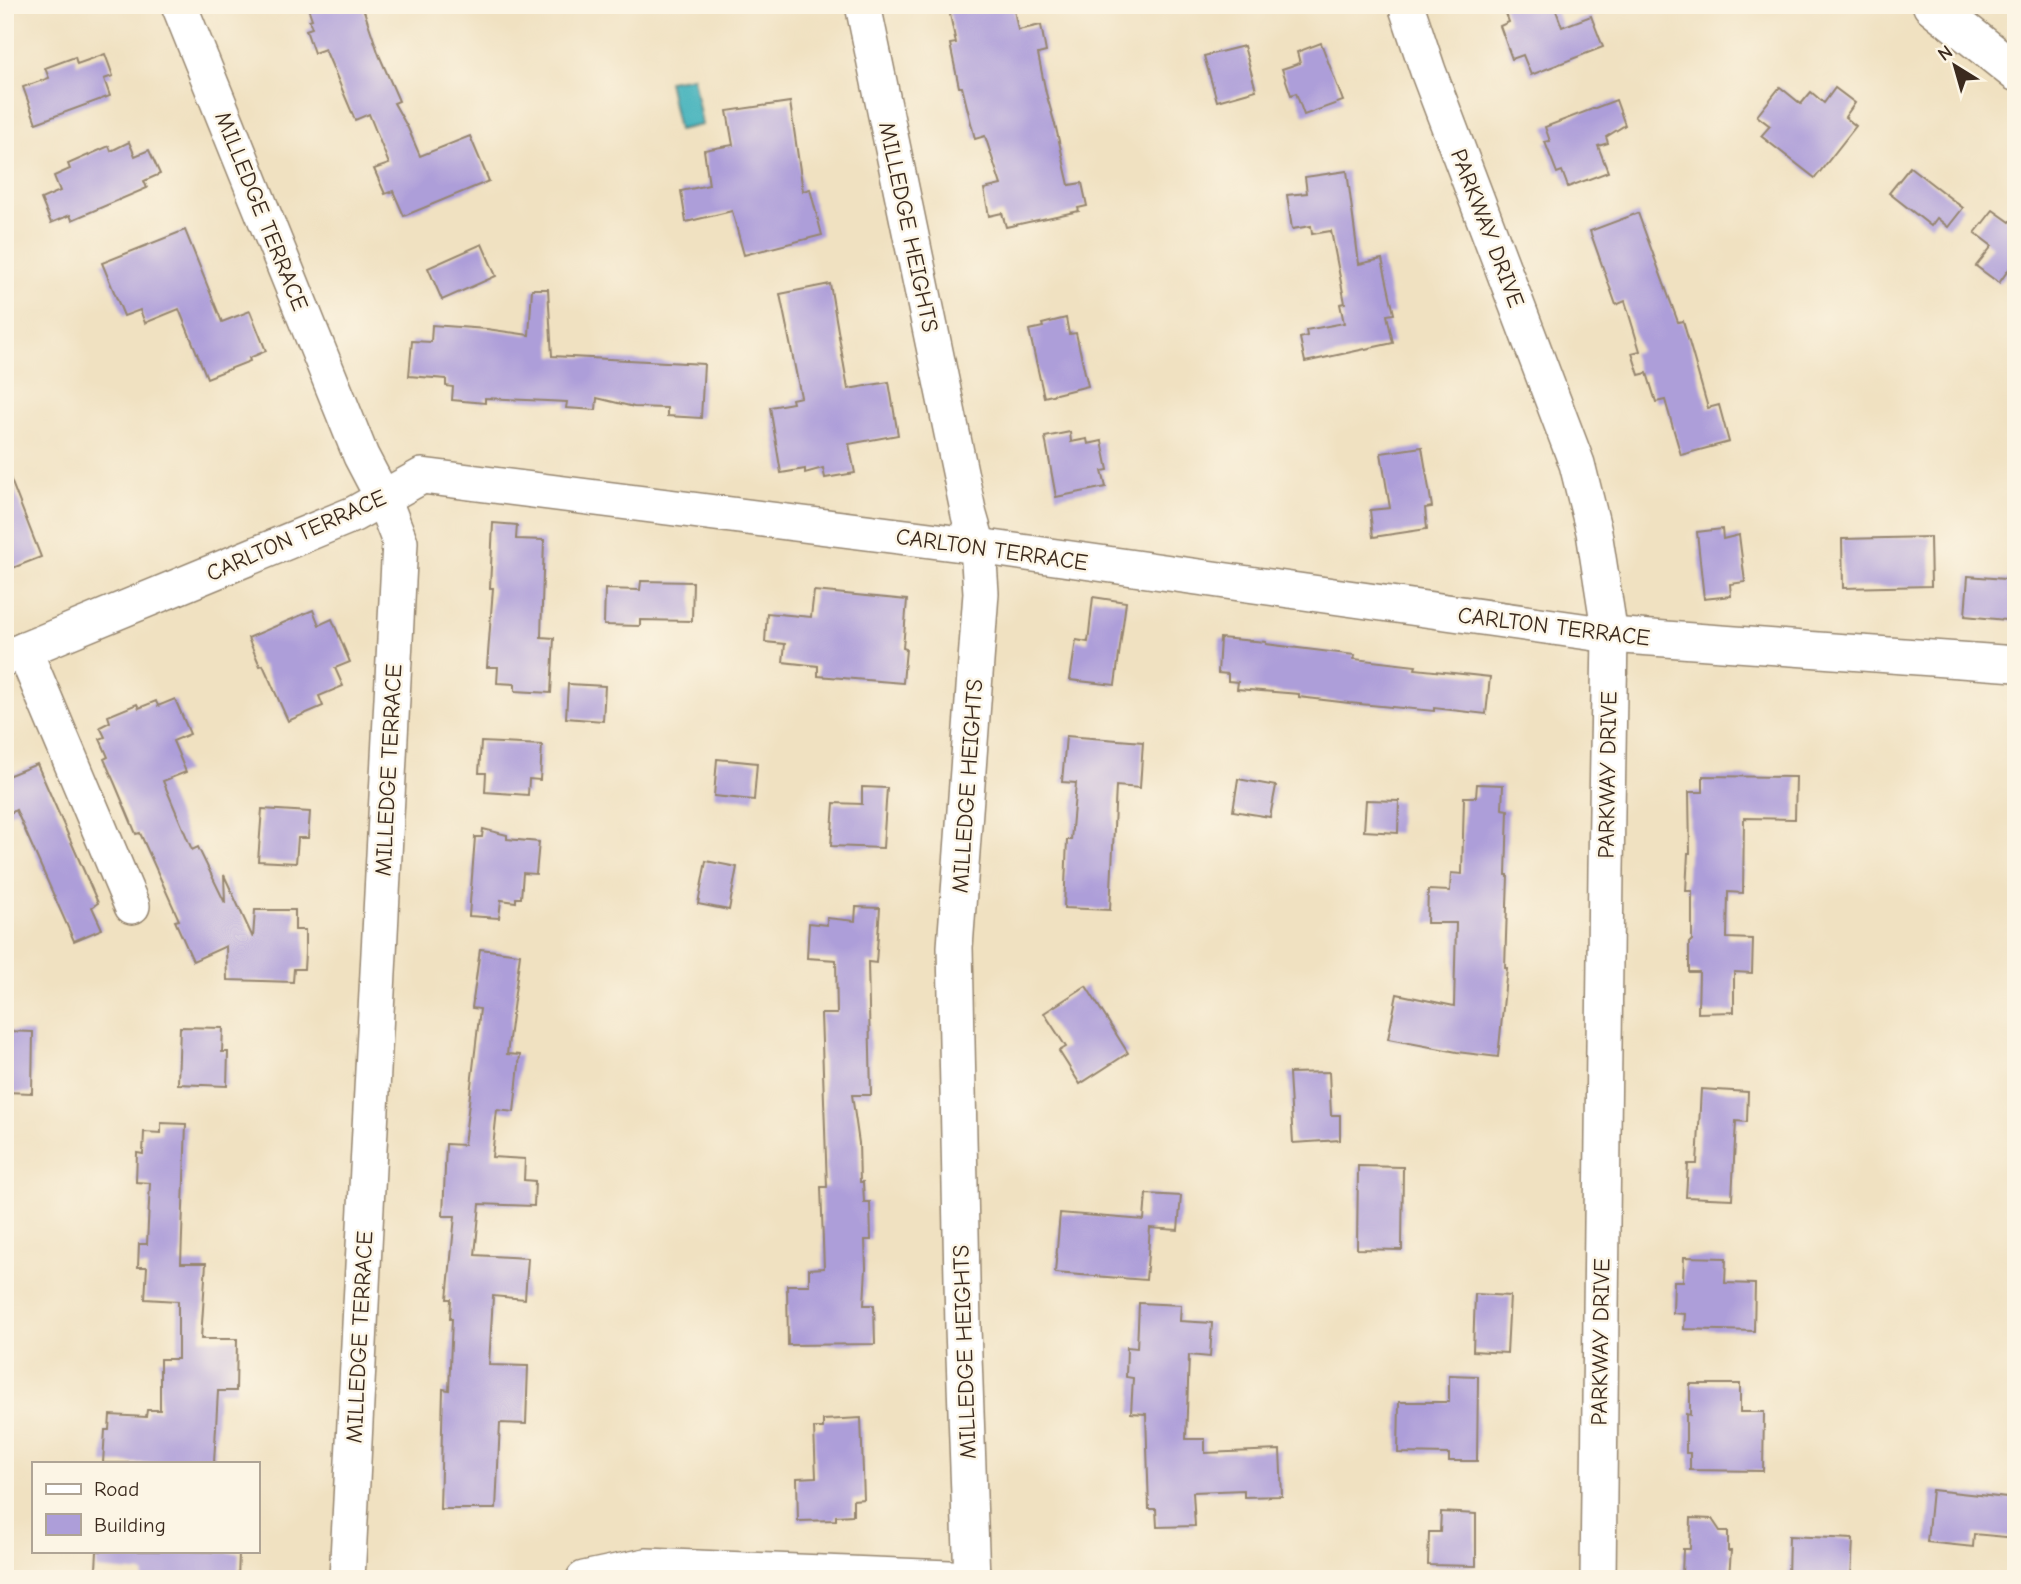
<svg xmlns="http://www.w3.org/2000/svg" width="2021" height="1584" font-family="'Comic Neue',sans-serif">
<rect width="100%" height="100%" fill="#fcf5e5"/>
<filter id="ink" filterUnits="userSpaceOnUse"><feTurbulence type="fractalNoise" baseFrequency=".0143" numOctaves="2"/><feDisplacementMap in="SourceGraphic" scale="14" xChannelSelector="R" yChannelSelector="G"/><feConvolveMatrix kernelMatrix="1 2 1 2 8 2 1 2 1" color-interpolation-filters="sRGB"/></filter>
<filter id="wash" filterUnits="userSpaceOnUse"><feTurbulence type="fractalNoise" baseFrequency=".00686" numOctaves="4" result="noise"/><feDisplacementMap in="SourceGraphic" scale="28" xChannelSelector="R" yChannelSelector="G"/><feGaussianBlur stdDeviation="1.57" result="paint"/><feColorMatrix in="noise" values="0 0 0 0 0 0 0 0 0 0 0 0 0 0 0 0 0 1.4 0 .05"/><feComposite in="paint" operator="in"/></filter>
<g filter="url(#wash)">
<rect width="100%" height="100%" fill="#f0e1c1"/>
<path fill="#41b1bb" stroke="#3e6e6c" stroke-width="2" d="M 693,77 L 702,125 L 678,130 L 668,81 Z"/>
<g id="blocks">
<g fill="#ad9ed9">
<path d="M 307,5 L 362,5 L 379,55 L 399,101 L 394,103 L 408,128 L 420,156 L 470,136 L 489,181 L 404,216 L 393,191 L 385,194 L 374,169 L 389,164 L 369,114 L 355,120 L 325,49 L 314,53 L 306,30 L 312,28 L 309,20 L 312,19 Z"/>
<path d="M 948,5 L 1013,5 L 1018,30 L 1041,25 L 1046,52 L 1038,54 L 1046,93 L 1056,128 L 1069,185 L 1082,183 L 1087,206 L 1078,208 L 1079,211 L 1006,227 L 1002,213 L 989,216 L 984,189 L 1001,185 L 985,136 L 975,139 L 962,87 L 959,87 L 950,44 L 956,43 Z"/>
<path d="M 1503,5 L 1554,5 L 1562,27 L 1591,16 L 1603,47 L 1531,75 L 1523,55 L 1512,59 L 1500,26 L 1509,22 Z"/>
<path d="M 1321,43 L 1343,101 L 1304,115 L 1296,93 L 1291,95 L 1282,69 L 1300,63 L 1297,52 Z"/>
<path d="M 1244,46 L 1256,90 L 1217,101 L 1204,56 Z"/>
<path d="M 105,54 L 113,76 L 104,79 L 110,96 L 36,123 L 23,87 L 49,78 L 45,68 L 75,57 L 77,64 Z"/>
<path d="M 1780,87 L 1801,104 L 1811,92 L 1824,103 L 1835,88 L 1855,103 L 1845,117 L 1856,126 L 1815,178 L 1761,136 L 1770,126 L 1757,116 Z"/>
<path d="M 1616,100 L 1625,125 L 1606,137 L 1608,143 L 1598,146 L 1608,172 L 1568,187 L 1562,171 L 1557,173 L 1545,142 L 1550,141 L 1545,127 Z"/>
<path d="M 790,102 L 803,191 L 810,189 L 822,235 L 744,255 L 732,211 L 686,222 L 681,191 L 709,185 L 704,150 L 733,145 L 727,111 Z"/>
<path d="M 129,142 L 135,156 L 149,150 L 160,174 L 144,181 L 147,188 L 72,220 L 70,215 L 51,223 L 41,199 L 60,191 L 54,176 L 70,169 L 68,164 L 109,146 L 111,151 Z"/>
<path d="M 1910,167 L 1963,208 L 1948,227 L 1937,218 L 1931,226 L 1889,193 Z"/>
<path d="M 1347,171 L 1359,264 L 1382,259 L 1394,314 L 1387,315 L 1393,343 L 1305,362 L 1300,338 L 1307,336 L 1306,330 L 1344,323 L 1340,304 L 1345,303 L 1331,231 L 1312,234 L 1311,226 L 1292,229 L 1287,195 L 1307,193 L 1305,177 Z"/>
<path d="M 1993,210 L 2010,222 L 2016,214 L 2016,263 L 2014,262 L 1999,283 L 1976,266 L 1992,246 L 1975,233 Z"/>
<path d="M 1638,213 L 1678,322 L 1683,321 L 1708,408 L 1719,405 L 1729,442 L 1681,455 L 1665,400 L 1656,402 L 1647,373 L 1639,375 L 1632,353 L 1640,351 L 1625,301 L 1616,305 L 1590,231 Z"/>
<path d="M 185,230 L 222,322 L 250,311 L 266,351 L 249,358 L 250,361 L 207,378 L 179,309 L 145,323 L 140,310 L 124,316 L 102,263 Z"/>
<path d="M 482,244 L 496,276 L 442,300 L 428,268 Z"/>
<path d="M 830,284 L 848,389 L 889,382 L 898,435 L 849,444 L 855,473 L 825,478 L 823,468 L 805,473 L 805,469 L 781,473 L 770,407 L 793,403 L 792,399 L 801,397 L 780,294 Z"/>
<path d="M 532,289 L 548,289 L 552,356 L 704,364 L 701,418 L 667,416 L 667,408 L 634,407 L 597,398 L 596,410 L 566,408 L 567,402 L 485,398 L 485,403 L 452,400 L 453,387 L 446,386 L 446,379 L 409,376 L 412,341 L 431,342 L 432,325 L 487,329 L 529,335 Z"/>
<path d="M 1066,318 L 1069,334 L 1076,333 L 1088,386 L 1044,397 L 1029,330 L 1043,327 L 1042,324 Z"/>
<path d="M 1070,432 L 1071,442 L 1087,439 L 1088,444 L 1102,441 L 1108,470 L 1102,471 L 1106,487 L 1056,497 L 1045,437 Z"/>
<path d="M 1422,447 L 1432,507 L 1425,508 L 1427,529 L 1373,537 L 1370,510 L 1390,508 L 1381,453 Z"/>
<path d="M 5,470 L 7,470 L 41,557 L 5,571 Z"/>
<path d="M 493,523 L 517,525 L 516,539 L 544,540 L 541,637 L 554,638 L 551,693 L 515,691 L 515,684 L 497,683 L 498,667 L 487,667 L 493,588 L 490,588 Z"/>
<path d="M 1722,529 L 1723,539 L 1739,535 L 1745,582 L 1730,584 L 1731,596 L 1704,599 L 1697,532 Z"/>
<path d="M 1930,537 L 1931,586 L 1843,588 L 1842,539 Z"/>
<path d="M 1968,576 L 2016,580 L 2016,621 L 1965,616 Z"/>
<path d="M 641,581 L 693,582 L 692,621 L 640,620 L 640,626 L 604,625 L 605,589 L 640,590 Z"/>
<path d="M 814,591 L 907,600 L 903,648 L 906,649 L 903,683 L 818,676 L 818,666 L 783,662 L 785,644 L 765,642 L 767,613 L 811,617 Z"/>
<path d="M 1093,597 L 1126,602 L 1115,685 L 1070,680 L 1076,640 L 1088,642 Z"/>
<path d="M 313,610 L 319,625 L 332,619 L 350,662 L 335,668 L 343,686 L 319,696 L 323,706 L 288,721 L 263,665 L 260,666 L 248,638 Z"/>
<path d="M 1220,638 L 1266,642 L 1266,644 L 1355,655 L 1354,659 L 1416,666 L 1415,669 L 1490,677 L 1486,714 L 1434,708 L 1434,711 L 1349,703 L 1299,697 L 1299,694 L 1237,689 L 1238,682 L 1228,681 L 1228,674 L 1218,673 Z"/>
<path d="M 568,684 L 605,686 L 603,721 L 566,718 Z"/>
<path d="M 175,699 L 190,734 L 173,741 L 186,772 L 163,781 L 192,850 L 198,847 L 225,903 L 224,875 L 253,938 L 255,910 L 295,910 L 295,930 L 305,930 L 305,953 L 304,969 L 294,969 L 293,982 L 227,980 L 226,946 L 193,961 L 175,921 L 179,920 L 140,833 L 136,834 L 115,784 L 104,759 L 108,757 L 100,739 L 105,737 L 100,727 L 110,722 L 108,716 L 137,704 L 139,708 L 156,701 L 158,706 Z"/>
<path d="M 1066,736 L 1143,742 L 1140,788 L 1116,786 L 1110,910 L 1064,908 L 1067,840 L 1071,840 L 1076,783 L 1062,782 Z"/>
<path d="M 481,742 L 542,745 L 540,780 L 529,779 L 528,795 L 485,792 L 486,773 L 479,773 Z"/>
<path d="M 717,759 L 757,763 L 754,800 L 714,796 Z"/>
<path d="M 37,764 L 98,903 L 92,907 L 102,929 L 74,941 L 16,810 L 5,816 L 5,777 Z"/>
<path d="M 1703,776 L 1796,777 L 1795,819 L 1744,818 L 1743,893 L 1728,892 L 1727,938 L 1753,939 L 1752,973 L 1734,972 L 1734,1012 L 1698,1013 L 1699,972 L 1689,972 L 1689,943 L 1692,940 L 1692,891 L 1686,891 L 1688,853 L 1690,853 L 1689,792 L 1703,792 Z"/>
<path d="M 1238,779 L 1276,786 L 1270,817 L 1233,811 Z"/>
<path d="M 1477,784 L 1503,785 L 1502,809 L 1508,810 L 1506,875 L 1508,875 L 1505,968 L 1507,968 L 1498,1057 L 1457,1052 L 1388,1039 L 1397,994 L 1454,1006 L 1456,923 L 1427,923 L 1428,890 L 1450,891 L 1451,873 L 1462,874 L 1464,797 L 1476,797 Z"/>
<path d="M 862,787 L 887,788 L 883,848 L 831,846 L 834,803 L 862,804 Z"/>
<path d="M 1366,800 L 1399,801 L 1398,833 L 1364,831 Z"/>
<path d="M 262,809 L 310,812 L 308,838 L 298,838 L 296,863 L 258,861 Z"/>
<path d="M 483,829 L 507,835 L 507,839 L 539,842 L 536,874 L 523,873 L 521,898 L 516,898 L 516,902 L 501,900 L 499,918 L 469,916 L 475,837 L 482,837 Z"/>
<path d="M 706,861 L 737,867 L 729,910 L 698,904 Z"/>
<path d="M 856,907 L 880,908 L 876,963 L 868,962 L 871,1095 L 852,1095 L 859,1143 L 860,1182 L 863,1182 L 864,1202 L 870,1202 L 871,1240 L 865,1240 L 866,1268 L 864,1305 L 874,1305 L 875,1344 L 788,1345 L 787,1285 L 809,1285 L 809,1269 L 824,1268 L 821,1187 L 827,1187 L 821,1014 L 837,1014 L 836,960 L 807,958 L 809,923 L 827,925 L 827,918 L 855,921 Z"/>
<path d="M 480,949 L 520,954 L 507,1054 L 520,1055 L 514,1112 L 497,1110 L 492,1157 L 525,1159 L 524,1180 L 535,1181 L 534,1206 L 480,1204 L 475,1255 L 528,1258 L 525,1299 L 493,1296 L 489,1365 L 528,1366 L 526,1424 L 500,1423 L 496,1509 L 440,1509 L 443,1389 L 449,1390 L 452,1319 L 450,1319 L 451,1299 L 447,1299 L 455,1216 L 443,1216 L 446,1144 L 464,1145 L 480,1009 L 472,1008 Z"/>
<path d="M 1086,986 L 1128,1053 L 1080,1084 L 1059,1051 L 1066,1047 L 1044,1013 Z"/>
<path d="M 180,1027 L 223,1028 L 222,1052 L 228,1052 L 227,1086 L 178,1084 Z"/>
<path d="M 5,1031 L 33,1032 L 32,1093 L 5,1092 Z"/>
<path d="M 1329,1072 L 1331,1115 L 1340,1115 L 1340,1140 L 1293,1143 L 1289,1073 Z"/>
<path d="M 1701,1089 L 1748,1092 L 1747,1122 L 1736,1121 L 1732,1199 L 1686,1197 L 1688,1164 L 1697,1164 Z"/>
<path d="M 161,1123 L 186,1124 L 181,1263 L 206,1263 L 201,1339 L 237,1339 L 236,1391 L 218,1391 L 214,1463 L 103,1463 L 105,1430 L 109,1430 L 110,1415 L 146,1417 L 147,1410 L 160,1410 L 160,1359 L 178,1359 L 178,1301 L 145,1299 L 147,1267 L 138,1267 L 139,1244 L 147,1244 L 150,1183 L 136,1182 L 137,1153 L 143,1154 L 144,1132 L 161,1133 Z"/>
<path d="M 1358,1166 L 1403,1167 L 1402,1250 L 1357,1249 Z"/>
<path d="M 1146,1194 L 1181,1196 L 1178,1230 L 1150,1228 L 1146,1280 L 1055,1273 L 1060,1213 L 1144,1220 Z"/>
<path d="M 1684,1257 L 1726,1258 L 1725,1283 L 1755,1284 L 1754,1331 L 1684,1329 L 1685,1314 L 1673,1313 L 1674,1281 L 1683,1281 Z"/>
<path d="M 1475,1294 L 1510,1296 L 1507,1353 L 1473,1351 Z"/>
<path d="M 1139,1303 L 1181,1305 L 1180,1321 L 1212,1323 L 1210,1357 L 1189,1355 L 1186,1439 L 1205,1439 L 1205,1453 L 1280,1450 L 1282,1496 L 1244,1497 L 1244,1490 L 1193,1492 L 1195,1526 L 1157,1527 L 1156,1509 L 1149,1509 L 1146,1414 L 1131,1413 L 1133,1378 L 1126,1377 L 1127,1347 L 1137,1348 Z"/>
<path d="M 1449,1375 L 1478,1376 L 1477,1461 L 1449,1461 L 1449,1454 L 1398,1453 L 1399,1402 L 1449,1402 Z"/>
<path d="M 1690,1384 L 1740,1384 L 1740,1412 L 1764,1412 L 1763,1471 L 1690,1470 L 1690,1453 L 1686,1453 L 1686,1414 L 1690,1415 Z"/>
<path d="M 861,1418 L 864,1499 L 853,1500 L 853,1515 L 836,1516 L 836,1520 L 798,1521 L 797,1478 L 816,1477 L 814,1428 L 823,1428 L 823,1420 Z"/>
<path d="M 1932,1490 L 2016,1499 L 2016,1538 L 1974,1534 L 1973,1547 L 1927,1542 Z"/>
<path d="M 1441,1512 L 1476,1514 L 1476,1566 L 1428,1565 L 1429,1532 L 1440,1532 Z"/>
<path d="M 1691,1518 L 1712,1519 L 1720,1531 L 1728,1531 L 1728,1551 L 1731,1551 L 1729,1576 L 1682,1576 L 1683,1549 L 1690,1549 Z"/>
<path d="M 1789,1536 L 1853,1539 L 1851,1579 L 1788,1579 Z"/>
<path d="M 97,1551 L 188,1551 L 239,1553 L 238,1579 L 143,1579 L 144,1573 L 96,1569 Z"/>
</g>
</g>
</g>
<g filter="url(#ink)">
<use href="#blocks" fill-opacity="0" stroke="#968670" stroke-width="2"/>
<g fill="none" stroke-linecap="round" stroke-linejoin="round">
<g stroke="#968670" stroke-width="38">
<g id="minor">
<path d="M 179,5 L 361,456 L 383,498 L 400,542 L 347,1579"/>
<path d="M 863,5 L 969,515 L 978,546 L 981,593 L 955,947 L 963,1328 L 972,1579"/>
<path d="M 1406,5 L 1428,71 L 1577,464 L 1594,532 L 1610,635 L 1606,869 L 1598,1579"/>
<path d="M 24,650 L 132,906"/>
<path d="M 5,658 L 354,514 L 422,476 L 978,546 L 1610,635 L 2016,664"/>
<path d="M 584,1579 L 646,1566 L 975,1579"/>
</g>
</g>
<g stroke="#968670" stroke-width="41">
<path id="major" d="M 1932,5 L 2016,72"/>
</g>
<use href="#minor" stroke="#fff" stroke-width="35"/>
<use href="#major" stroke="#fff" stroke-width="38"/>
</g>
</g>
<g text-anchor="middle" stroke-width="5" stroke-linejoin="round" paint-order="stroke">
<g font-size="23" fill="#3b2a1e" stroke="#fcf5e5">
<text transform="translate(262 211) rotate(68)" y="8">MILLEDGE TERRACE</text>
<text transform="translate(909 227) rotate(78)" y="8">MILLEDGE HEIGHTS</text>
<text transform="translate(1488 228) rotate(69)" y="8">PARKWAY DRIVE</text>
<text transform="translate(296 535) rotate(-24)" y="8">CARLTON TERRACE</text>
<text transform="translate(992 549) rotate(8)" y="8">CARLTON TERRACE</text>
<text transform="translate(1554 626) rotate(7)" y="8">CARLTON TERRACE</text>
<text transform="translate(388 770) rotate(-87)" y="8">MILLEDGE TERRACE</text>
<text transform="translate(1607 775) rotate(-89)" y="8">PARKWAY DRIVE</text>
<text transform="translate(967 786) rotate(-86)" y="8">MILLEDGE HEIGHTS</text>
<text transform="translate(359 1337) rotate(-87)" y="8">MILLEDGE TERRACE</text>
<text transform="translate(1600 1342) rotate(-89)" y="8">PARKWAY DRIVE</text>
<text transform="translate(964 1352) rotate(-92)" y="8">MILLEDGE HEIGHTS</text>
</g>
</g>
<rect width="2021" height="1584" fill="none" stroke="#fcf5e5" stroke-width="28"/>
<rect x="32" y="1462" width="228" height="91" fill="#fcf5e5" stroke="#afa495" stroke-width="2"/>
<rect x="46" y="1484" width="35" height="10" fill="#ffffff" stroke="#afa495" stroke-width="2"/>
<text x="94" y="1496" font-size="21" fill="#3b2a1e">Road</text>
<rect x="46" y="1514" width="35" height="21" fill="#ad9ed9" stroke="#afa495" stroke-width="2"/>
<text x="94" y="1532" font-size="21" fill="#3b2a1e">Building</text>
<g transform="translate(1955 66) rotate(323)" stroke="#fcf5e5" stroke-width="5" paint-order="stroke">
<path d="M0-5L12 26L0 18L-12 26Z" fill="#3b2a1e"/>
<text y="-10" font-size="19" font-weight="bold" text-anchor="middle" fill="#3b2a1e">N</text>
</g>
</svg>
